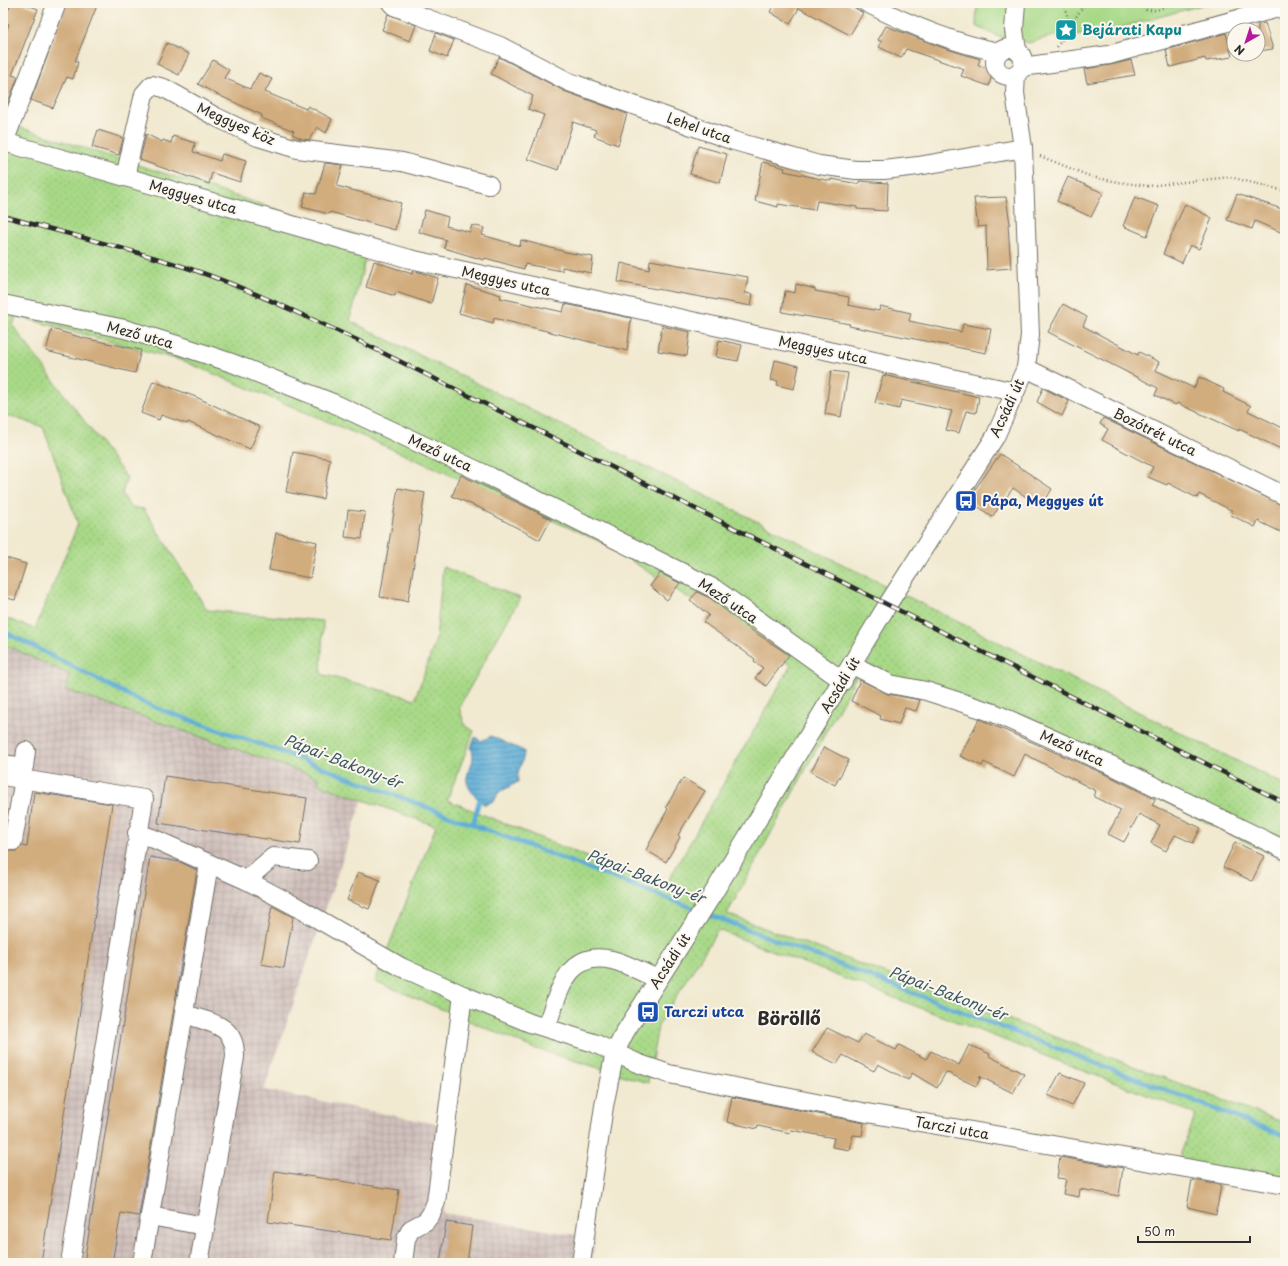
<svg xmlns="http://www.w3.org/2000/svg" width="1288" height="1266" font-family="'Playpen Sans',sans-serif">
<defs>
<pattern id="industrial-grid" width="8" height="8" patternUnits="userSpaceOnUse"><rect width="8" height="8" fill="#d0c0bc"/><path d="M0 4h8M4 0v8" fill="none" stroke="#b3a5a2"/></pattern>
<pattern id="grass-dots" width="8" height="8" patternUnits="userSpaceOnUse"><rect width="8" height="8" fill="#a8d987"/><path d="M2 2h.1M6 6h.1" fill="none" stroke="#91ba75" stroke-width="1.8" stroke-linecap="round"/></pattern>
<pattern id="water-rules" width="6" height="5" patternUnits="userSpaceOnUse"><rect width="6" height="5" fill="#5cacd6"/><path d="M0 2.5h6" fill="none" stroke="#4c8cae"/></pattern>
</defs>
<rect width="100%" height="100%" fill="#fbf7ec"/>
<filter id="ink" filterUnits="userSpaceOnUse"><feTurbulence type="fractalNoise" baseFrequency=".025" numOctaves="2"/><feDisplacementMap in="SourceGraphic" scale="8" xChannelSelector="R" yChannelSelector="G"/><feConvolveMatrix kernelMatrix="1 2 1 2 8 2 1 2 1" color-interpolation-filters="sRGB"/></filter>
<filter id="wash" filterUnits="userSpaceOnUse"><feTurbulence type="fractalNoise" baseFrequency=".012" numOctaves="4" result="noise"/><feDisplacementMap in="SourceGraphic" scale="16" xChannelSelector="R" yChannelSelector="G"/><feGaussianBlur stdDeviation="0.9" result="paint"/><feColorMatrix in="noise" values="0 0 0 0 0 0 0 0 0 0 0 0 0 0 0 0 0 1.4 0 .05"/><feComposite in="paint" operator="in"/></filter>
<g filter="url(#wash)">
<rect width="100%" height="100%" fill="#f1e9d0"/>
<path fill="url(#industrial-grid)" d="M 3,644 L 70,675 L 67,690 L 319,778 L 318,784 L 363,799 L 264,1090 L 452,1127 L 443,1213 L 595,1238 L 592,1263 L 3,1263 Z"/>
<path fill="url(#grass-dots)" stroke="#6a8259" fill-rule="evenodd" d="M 3,122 L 370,239 L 350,321 L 704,495 L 1285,785 L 1285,861 L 1000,720 L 857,675 L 727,914 L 1285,1123 L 1285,1191 L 1174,1171 L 1196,1114 L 718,930 L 658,1026 L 648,1083 L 533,1048 L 375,981 L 436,826 L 318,784 L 319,778 L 66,690 L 70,675 L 3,644 L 3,617 L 35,629 L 78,524 L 43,427 L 3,414 ZM 16,316 L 183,361 L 362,436 L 606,544 L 791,665 L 664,888 L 447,800 L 474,731 L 465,726 L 459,707 L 520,598 L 443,567 L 436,639 L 415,699 L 321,674 L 323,621 L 207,610 L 144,509 L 130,507 L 122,493 L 127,478 L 13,326 Z"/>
<path fill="#a8d987" stroke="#6a8259" d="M 977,3 L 999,7 L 1000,3 L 1209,3 L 1101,33 L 1053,36 L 1028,43 L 1013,37 L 999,37 L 976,26 Z"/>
<path fill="url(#water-rules)" stroke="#446c80" d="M 491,736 L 524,751 C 524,763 516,770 518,782 L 498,793 L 495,800 L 485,805 C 477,799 465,787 467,777 C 470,763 476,762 471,747 L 475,737 L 481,741 Z"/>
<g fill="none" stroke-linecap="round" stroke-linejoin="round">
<g stroke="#5cacd6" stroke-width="4.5">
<path d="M 3,631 L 142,702 L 167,712 L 263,745 L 698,910"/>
<path d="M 473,824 L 479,801"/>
<path d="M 705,913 L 1285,1136"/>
</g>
</g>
<g id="blocks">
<g fill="#d1ac7d">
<path d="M 11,3 L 22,3 L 38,9 L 12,75 L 18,77 L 3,115 L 3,40 L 9,24 L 3,22 L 3,6 L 9,9 Z"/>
<path d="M 67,3 L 98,3 L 75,61 L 78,62 L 73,79 L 67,77 L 53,108 L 31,100 Z"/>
<path d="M 775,3 L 847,3 L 863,13 L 850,35 L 799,8 L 790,24 L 770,12 Z"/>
<path d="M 388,14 L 416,25 L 410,41 L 382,30 Z"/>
<path d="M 1265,23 L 1273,49 L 1258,51 L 1258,24 Z"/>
<path d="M 886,26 L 944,48 L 980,59 L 978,65 L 993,70 L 989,86 L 961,76 L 964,69 L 906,49 L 901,58 L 879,47 L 882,42 L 878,40 Z"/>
<path d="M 436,33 L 454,40 L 447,58 L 430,51 Z"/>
<path d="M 1226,33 L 1232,57 L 1206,61 L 1205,58 L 1170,67 L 1166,50 Z"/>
<path d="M 167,43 L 189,54 L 179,75 L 157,64 Z"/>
<path d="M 499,57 L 564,91 L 627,114 L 618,145 L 594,136 L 596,130 L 573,122 L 558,170 L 528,159 L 544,115 L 528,109 L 533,96 L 491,74 Z"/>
<path d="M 213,60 L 229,70 L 224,78 L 250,89 L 259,73 L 272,79 L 265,92 L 306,109 L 308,106 L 332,119 L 326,133 L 317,127 L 309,140 L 302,139 L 292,134 L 294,131 L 261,118 L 262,115 L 216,94 L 198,84 Z"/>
<path d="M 1131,60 L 1135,75 L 1087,83 L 1084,69 L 1110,65 Z"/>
<path d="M 98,130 L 123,138 L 119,155 L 92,147 Z"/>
<path d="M 146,134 L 162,142 L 163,140 L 171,143 L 173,136 L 195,143 L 193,152 L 220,161 L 222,154 L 246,161 L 240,182 L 212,173 L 209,184 L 140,160 Z"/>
<path d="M 698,146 L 727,154 L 720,183 L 690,174 Z"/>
<path d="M 763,162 L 785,168 L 784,171 L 831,181 L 831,179 L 859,184 L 859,181 L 888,183 L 887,211 L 857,209 L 857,207 L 817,201 L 815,210 L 778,204 L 778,207 L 755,201 Z"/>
<path d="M 325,163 L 343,165 L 337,186 L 401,203 L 395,230 L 330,212 L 329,214 L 302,207 L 306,192 L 316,194 Z"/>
<path d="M 1068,177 L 1103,193 L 1091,217 L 1057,201 Z"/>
<path d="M 1237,194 L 1285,210 L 1285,234 L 1255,221 L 1252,229 L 1227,220 Z"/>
<path d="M 1006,197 L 1010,224 L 1008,225 L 1011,268 L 987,270 L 986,226 L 978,227 L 974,198 Z"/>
<path d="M 1135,197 L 1159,206 L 1147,236 L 1123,226 Z"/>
<path d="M 1185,204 L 1212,218 L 1199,249 L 1190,245 L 1182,263 L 1163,254 Z"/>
<path d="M 425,210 L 448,217 L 446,226 L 470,232 L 472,225 L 484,228 L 482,235 L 520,246 L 521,240 L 566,252 L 593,257 L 591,273 L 562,267 L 562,271 L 525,264 L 524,269 L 485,258 L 484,260 L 444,248 L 446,240 L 419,232 Z"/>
<path d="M 650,260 L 748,277 L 745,293 L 753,294 L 751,306 L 618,282 L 621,263 L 649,270 Z"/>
<path d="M 374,261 L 412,274 L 413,270 L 438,278 L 431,304 L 396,292 L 395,296 L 366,287 Z"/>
<path d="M 796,284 L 815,289 L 815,291 L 849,297 L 848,305 L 879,311 L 880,306 L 911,313 L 909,321 L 961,332 L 963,324 L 991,329 L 986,353 L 849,326 L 850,324 L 782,312 L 785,291 L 795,293 Z"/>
<path d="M 467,285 L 501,295 L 500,298 L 563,312 L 565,304 L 631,318 L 627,351 L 494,318 L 493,323 L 459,313 Z"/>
<path d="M 1063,304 L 1087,317 L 1083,326 L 1138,355 L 1139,352 L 1159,362 L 1155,370 L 1194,388 L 1199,377 L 1224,389 L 1223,392 L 1251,406 L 1248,411 L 1285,429 L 1285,451 L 1239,429 L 1239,431 L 1177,403 L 1176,405 L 1155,395 L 1158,388 L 1048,332 Z"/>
<path d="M 662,326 L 690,332 L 687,356 L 658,351 Z"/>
<path d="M 52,329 L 83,338 L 141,350 L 135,373 L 46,351 Z"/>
<path d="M 719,340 L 742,345 L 738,361 L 716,357 Z"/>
<path d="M 775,360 L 799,366 L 794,389 L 777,385 L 778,381 L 771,380 Z"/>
<path d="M 831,371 L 848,373 L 841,417 L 825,414 Z"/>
<path d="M 883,375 L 979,397 L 976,413 L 966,411 L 959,433 L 946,430 L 952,411 L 901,400 L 899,409 L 875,403 Z"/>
<path d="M 153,381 L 196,397 L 260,427 L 250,449 L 188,422 L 187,424 L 161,415 L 159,420 L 141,413 Z"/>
<path d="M 1043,388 L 1069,401 L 1062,416 L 1037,402 Z"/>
<path d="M 1103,418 L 1285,506 L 1285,534 L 1258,521 L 1255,527 L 1231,515 L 1233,511 L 1199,494 L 1197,498 L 1168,483 L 1167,485 L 1148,477 L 1153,467 L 1102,440 L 1108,429 L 1100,424 Z"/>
<path d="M 293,452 L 330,459 L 323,499 L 286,492 Z"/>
<path d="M 1000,454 L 1052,489 L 1041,507 L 1013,488 L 992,517 L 968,499 Z"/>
<path d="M 461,475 L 551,519 L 540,540 L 482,509 L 452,496 Z"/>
<path d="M 398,488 L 425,493 L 408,601 L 380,597 Z"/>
<path d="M 348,510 L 365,512 L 362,539 L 345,537 Z"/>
<path d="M 276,533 L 317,542 L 310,578 L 269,570 Z"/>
<path d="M 3,557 L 26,564 L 15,600 L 3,597 Z"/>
<path d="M 660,573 L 680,583 L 667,600 L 650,586 Z"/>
<path d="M 697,592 L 710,598 L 744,625 L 789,655 L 766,686 L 755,678 L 763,668 L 754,661 L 755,659 L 703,622 L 709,615 L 690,600 Z"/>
<path d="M 860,680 L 888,694 L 920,700 L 916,711 L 905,708 L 899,724 L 880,719 L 881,716 L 851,701 Z"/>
<path d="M 979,719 L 1109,776 L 1155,799 L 1152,805 L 1201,828 L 1193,843 L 1175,835 L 1166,851 L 1151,843 L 1160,825 L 1139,814 L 1124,842 L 1108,834 L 1121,810 L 1094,797 L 1096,791 L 1025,754 L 1014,777 L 984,762 L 982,766 L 960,756 Z"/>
<path d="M 824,747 L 849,760 L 835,785 L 811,772 Z"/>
<path d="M 165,776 L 307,798 L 300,844 L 158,823 Z"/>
<path d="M 683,778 L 705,791 L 678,835 L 680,837 L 666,862 L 646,850 L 668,809 L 666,807 Z"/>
<path d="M 34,792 L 112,804 L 41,1263 L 3,1263 L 3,844 L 6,849 L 12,851 L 17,851 L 22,846 L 27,847 Z"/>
<path d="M 1235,842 L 1264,856 L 1252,881 L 1223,867 Z"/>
<path d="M 150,857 L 180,862 L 197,870 L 139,1216 L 121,1213 L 112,1263 L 84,1263 Z"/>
<path d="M 358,872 L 380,880 L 369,909 L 347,900 Z"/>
<path d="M 272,906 L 293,917 L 284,968 L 261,964 Z"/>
<path d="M 827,1028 L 858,1043 L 864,1034 L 896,1050 L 899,1045 L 926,1059 L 931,1051 L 959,1065 L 969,1045 L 990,1054 L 989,1056 L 1024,1074 L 1013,1093 L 979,1076 L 981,1077 L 976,1086 L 946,1072 L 937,1088 L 912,1073 L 908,1080 L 878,1064 L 874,1071 L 843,1055 L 837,1064 L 812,1052 Z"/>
<path d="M 1060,1073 L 1084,1083 L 1072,1106 L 1048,1095 Z"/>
<path d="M 732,1097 L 864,1123 L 862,1136 L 853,1135 L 850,1150 L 832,1147 L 834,1138 L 791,1130 L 790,1133 L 758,1126 L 757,1129 L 727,1122 Z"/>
<path d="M 1060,1157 L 1123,1168 L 1119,1196 L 1080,1189 L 1079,1197 L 1063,1194 L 1066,1179 L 1057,1178 Z"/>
<path d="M 275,1171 L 399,1190 L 391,1240 L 268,1222 Z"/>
<path d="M 1192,1180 L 1221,1185 L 1216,1214 L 1187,1207 Z"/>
<path d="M 446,1222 L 472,1226 L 467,1263 L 440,1263 Z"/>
</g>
</g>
</g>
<g filter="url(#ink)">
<use href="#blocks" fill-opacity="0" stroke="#706e65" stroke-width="1"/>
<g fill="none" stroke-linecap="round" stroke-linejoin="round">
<g stroke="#706e65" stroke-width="20">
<g id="minor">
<path d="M 391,3 L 394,6 L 500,46 L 569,82 L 734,141 L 819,165 L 856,170 L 884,170 L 918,166 L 1023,148"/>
<path d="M 867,3 C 909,25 952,43 999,52"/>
<path d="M 1016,3 L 1014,30 L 1017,50"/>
<circle cx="1009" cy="62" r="14"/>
<path d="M 1022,67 L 1109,55 L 1285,6"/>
<path d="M 4,142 L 410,259 L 1015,392"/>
<path d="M 3,145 L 57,3"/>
<path d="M 125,177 L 144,94 L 152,85 L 164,88 L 216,117 L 258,137 L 297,149 L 402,162 L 489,185"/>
<path d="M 3,304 L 125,329 L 184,347 L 232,363 L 333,403 L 491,477 L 715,589 L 843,681"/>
<path d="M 1026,368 L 1285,496"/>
<path d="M 853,665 L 890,684 L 926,691 L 994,713 L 1113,766 L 1285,850"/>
<path d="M 3,764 L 24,767 L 26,751"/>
<path d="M 3,776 L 144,799 L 70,1263"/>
<path d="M 137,833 L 152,838 L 246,880 L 297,907 L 401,967 L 463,995 L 530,1023 L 594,1043 L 637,1063 L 669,1074 L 867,1113 L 1285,1185"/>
<path d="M 13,841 L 24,779"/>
<path d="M 246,880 L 273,857 L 308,861"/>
<path d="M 185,1014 C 210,1023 236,1024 235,1057 L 199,1263"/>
<path d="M 546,1027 C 559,994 566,949 612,960 C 628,964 643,973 658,979"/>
<path d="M 150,1216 L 205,1226"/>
<path d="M 142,1263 L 209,864"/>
<path d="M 403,1263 L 406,1239 L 411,1229 L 426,1221 L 431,1214 L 436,1202 L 463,995"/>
<path d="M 581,1263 L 604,1106 L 615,1052 L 625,1032 L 711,897 L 888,604 L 995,437 L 1026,368 L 1030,335 L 1023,148 L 1015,93 L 1016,74"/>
</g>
</g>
<g stroke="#706e65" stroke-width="2.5" stroke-dasharray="1 3" stroke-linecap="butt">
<path d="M 1063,3 L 1070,24"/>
<path d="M 1142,3 L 1146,10 C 1154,11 1163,10 1168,3"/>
<path d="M 1057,47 L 1085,3"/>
<path d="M 1040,156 L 1092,177 L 1118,182 L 1148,186 L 1230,177 L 1285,191"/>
</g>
<use href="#minor" stroke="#fff" stroke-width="18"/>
<g stroke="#2b2b2b" stroke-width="4.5">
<path id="rail" d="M 3,216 C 60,232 119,246 175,264 C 238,283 297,313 357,340 L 1285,803"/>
</g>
<use href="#rail" stroke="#fbf7ec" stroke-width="3" stroke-dasharray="9" stroke-linecap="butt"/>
</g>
</g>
<defs>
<g id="sight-square" transform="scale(1.15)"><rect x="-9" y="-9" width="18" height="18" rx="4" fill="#0f9aa8" stroke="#fbf7ec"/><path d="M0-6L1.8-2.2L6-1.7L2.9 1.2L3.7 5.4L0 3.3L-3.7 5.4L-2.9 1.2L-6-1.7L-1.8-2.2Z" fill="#fff"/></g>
<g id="bus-square" transform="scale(1.15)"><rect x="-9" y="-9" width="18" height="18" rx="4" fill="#1a4fb4" stroke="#fbf7ec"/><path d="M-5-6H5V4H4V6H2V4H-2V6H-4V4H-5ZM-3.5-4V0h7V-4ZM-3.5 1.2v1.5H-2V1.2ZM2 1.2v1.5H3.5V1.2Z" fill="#fff"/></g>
</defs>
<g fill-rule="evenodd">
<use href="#sight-square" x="1066" y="30"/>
<use href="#bus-square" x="966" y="501"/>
<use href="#bus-square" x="648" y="1012"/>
</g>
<g text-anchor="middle" stroke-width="4" stroke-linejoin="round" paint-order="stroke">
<g font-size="14" font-weight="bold" fill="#0d838f" stroke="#fbf7ec" text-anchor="start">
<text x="1082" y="35">Bejárati Kapu</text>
</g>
<g font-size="14" fill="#2b2b2b" stroke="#fbf7ec">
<text transform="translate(236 124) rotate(24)" y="5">Meggyes köz</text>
<text transform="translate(699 128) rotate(19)" y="5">Lehel utca</text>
<text transform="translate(193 197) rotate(16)" y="5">Meggyes utca</text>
<text transform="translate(506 281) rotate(13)" y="5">Meggyes utca</text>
<text transform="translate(140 335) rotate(15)" y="5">Mező utca</text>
<text transform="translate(823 350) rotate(12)" y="5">Meggyes utca</text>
<text transform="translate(1007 408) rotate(-65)" y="5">Acsádi út</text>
<text transform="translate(1155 432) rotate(26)" y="5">Bozótrét utca</text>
<text transform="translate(440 453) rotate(25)" y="5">Mező utca</text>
<text transform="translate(728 601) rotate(34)" y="5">Mező utca</text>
<text transform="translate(840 685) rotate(-59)" y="5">Acsádi út</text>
<text transform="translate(1072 748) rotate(24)" y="5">Mező utca</text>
<text transform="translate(670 961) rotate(-57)" y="5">Acsádi út</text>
<text transform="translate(952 1128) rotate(10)" y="5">Tarczi utca</text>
</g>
<g font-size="14" font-weight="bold" fill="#164399" stroke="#fbf7ec" text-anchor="start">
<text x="982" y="506">Pápa, Meggyes út</text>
<text x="664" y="1017">Tarczi utca</text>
</g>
<g font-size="15" font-style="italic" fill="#3c5867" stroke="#fbf7ec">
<text transform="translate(343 762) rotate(21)" y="5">Pápai-Bakony-ér</text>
<text transform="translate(646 877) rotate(21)" y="5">Pápai-Bakony-ér</text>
<text transform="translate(948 994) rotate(21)" y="5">Pápai-Bakony-ér</text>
</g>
<g font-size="18" font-weight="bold" fill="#2b2b2b" stroke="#fbf7ec">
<text x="789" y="1025">Böröllő</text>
</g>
</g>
<rect width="1288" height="1266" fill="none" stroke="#fbf7ec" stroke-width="16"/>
<g transform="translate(1246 42) rotate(219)"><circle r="19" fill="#fbf7ec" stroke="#a8a59f"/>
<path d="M0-3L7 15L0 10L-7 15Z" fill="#b5179e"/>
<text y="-6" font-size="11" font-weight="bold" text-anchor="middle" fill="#2b2b2b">N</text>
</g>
<path d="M1138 1236v6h112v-6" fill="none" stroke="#2b2b2b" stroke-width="2"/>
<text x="1144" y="1236" font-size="12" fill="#2b2b2b" stroke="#fbf7ec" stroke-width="3" paint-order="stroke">50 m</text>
</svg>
